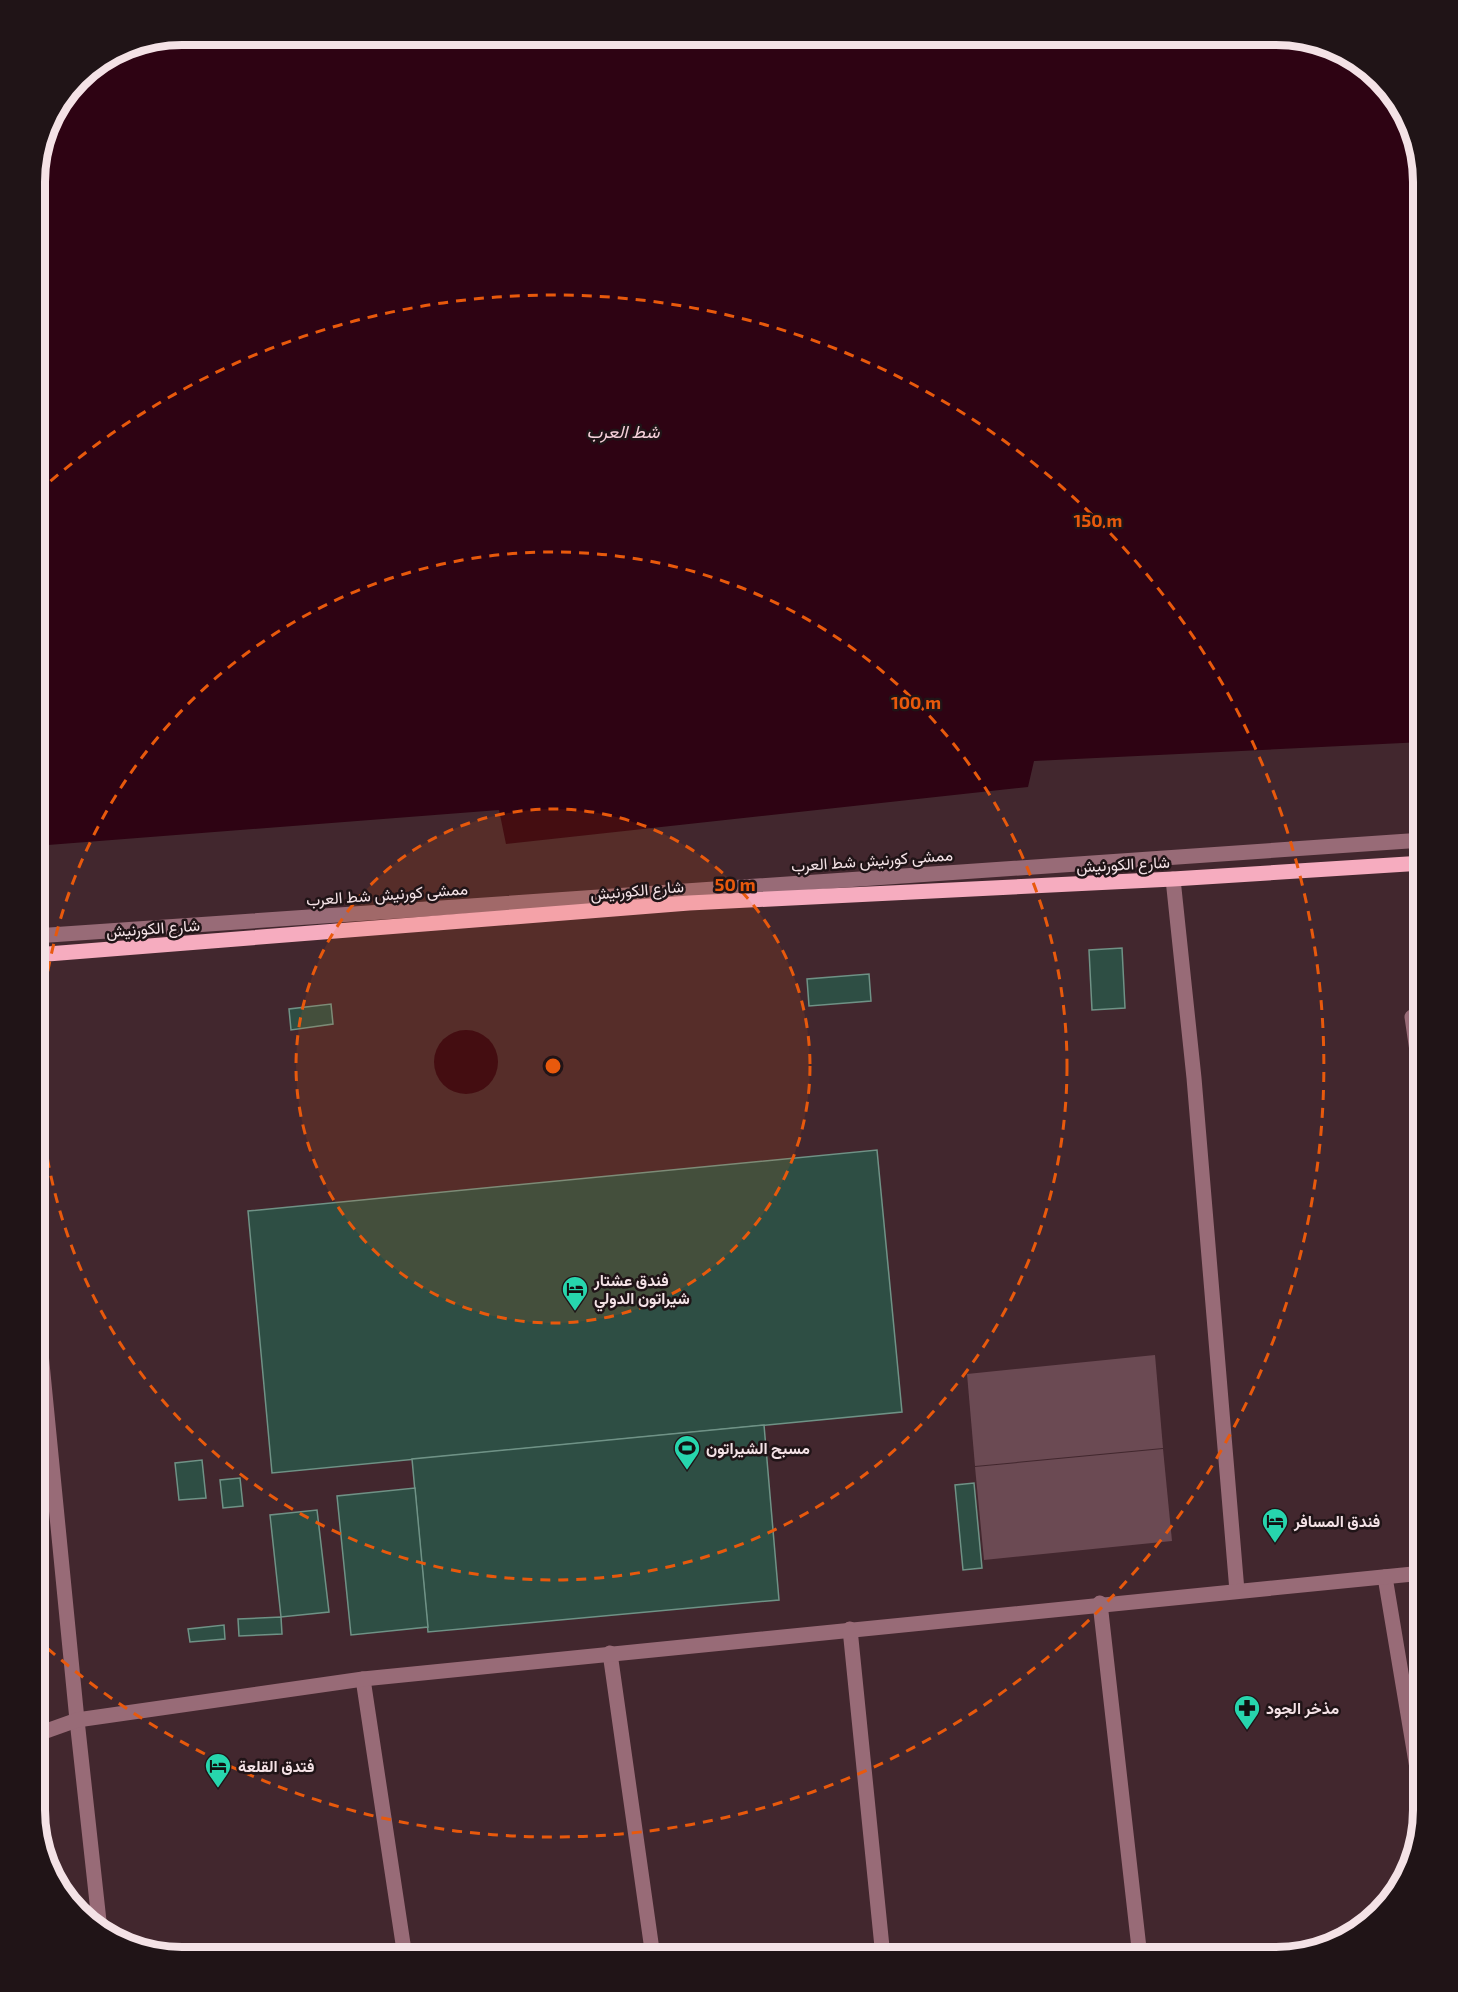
<svg xmlns="http://www.w3.org/2000/svg" width="1458" height="1992" font-family="'Exo 2',Vazirmatn,sans-serif">
<rect width="100%" height="100%" fill="#42272e"/>
<g fill="#6b4a53">
<path d="M 1155,1355 L 1163,1448 L 975,1466 L 967,1374 Z"/>
<path d="M 1163,1449 L 1172,1541 L 984,1560 L 975,1467 Z"/>
</g>
<g fill="#2e0313">
<path d="M 182,35 L 1285,35 L 1350,54 L 1404,108 L 1423,182 L 1423,742 L 1034,761 L 1028,787 L 506,844 L 499,810 L 35,846 L 35,172 L 50,117 L 84,71 L 126,46 Z"/>
<circle cx="466" cy="1062" r="32"/>
</g>
<g fill="#2e4e44" stroke="#6f9286" stroke-width="1.5">
<path d="M 1122,948 L 1125,1008 L 1092,1010 L 1089,950 Z"/>
<path d="M 869,974 L 871,1001 L 809,1006 L 807,979 Z"/>
<path d="M 331,1004 L 333,1024 L 291,1030 L 289,1009 Z"/>
<path d="M 877,1150 L 902,1412 L 272,1473 L 248,1211 Z"/>
<path d="M 764,1425 L 779,1600 L 428,1632 L 412,1459 Z"/>
<path d="M 202,1460 L 206,1498 L 179,1500 L 175,1463 Z"/>
<path d="M 240,1478 L 243,1506 L 223,1508 L 220,1480 Z"/>
<path d="M 974,1483 L 982,1568 L 963,1570 L 955,1485 Z"/>
<path d="M 415,1488 L 428,1627 L 351,1635 L 337,1496 Z"/>
<path d="M 317,1510 L 329,1612 L 281,1617 L 270,1515 Z"/>
<path d="M 281,1617 L 282,1634 L 239,1636 L 238,1619 Z"/>
<path d="M 224,1625 L 225,1639 L 190,1642 L 188,1629 Z"/>
</g>
<g fill="none" stroke-linecap="round" stroke-linejoin="round">
<g stroke="#986b77" stroke-width="15">
<path d="M 1173,879 L 1194,1078 L 1237,1591"/>
<path d="M 35,936 L 1423,840"/>
<path d="M 1412,1017 L 1423,1092"/>
<path d="M 35,1292 L 77,1720 L 100,1930"/>
<path d="M 1385,1577 L 1423,1804"/>
<path d="M 1100,1603 L 1140,1957"/>
<path d="M 850,1629 L 883,1957"/>
<path d="M 610,1653 L 653,1957"/>
<path d="M 363,1679 L 405,1957"/>
<path d="M 35,1735 L 77,1720 L 363,1679 L 1423,1573"/>
</g>
<path stroke="#f6acbf" stroke-width="15" d="M 35,955 L 689,903 L 1173,879 L 1423,863"/>
</g>
<circle cx="553" cy="1066" r="257" fill="#e8590c" fill-opacity=".12"/>
<g fill="none" stroke="#e8590c" stroke-width="3" stroke-dasharray="10 8">
<circle cx="553" cy="1066" r="257"/>
<circle cx="553" cy="1066" r="514"/>
<path d="M37 493A771 771 0 1 1 37 1639"/>
</g>
<defs>
<g id="hotel-pin" transform="scale(1.35)"><path d="M0 17L-7.5 6A9.5 9.5 0 1 1 7.5 6Z" fill="#27d5ad" stroke="#201417"/><path d="M-6-4.5h1.5V1H6V5H4.5V3h-9V5H-6ZM-4 0a1.8 1.8 0 1 1 3.6 0ZM.5 0V-2.5h3Q6-2.5 6 0Z" fill="#111"/></g>
<g id="stadium-pin" transform="scale(1.35)"><path d="M0 17L-7.5 6A9.5 9.5 0 1 1 7.5 6Z" fill="#27d5ad" stroke="#201417"/><path d="M0-5a6.5 5 0 1 0 0 10a6.5 5 0 1 0 0-10ZM-3.5-1.8h7v3.6h-7Z" fill="#111"/></g>
<g id="pharmacy-pin" transform="scale(1.35)"><path d="M0 17L-7.5 6A9.5 9.5 0 1 1 7.5 6Z" fill="#27d5ad" stroke="#201417"/><path d="M-2-6h4v4h4v4h-4v4h-4v-4h-4v-4h4Z" fill="#111"/></g>
</defs>
<g fill-rule="evenodd">
<use href="#hotel-pin" x="575" y="1289"/>
<use href="#stadium-pin" x="687" y="1448"/>
<use href="#hotel-pin" x="1275" y="1521"/>
<use href="#pharmacy-pin" x="1247" y="1708"/>
<use href="#hotel-pin" x="218" y="1766"/>
</g>
<g text-anchor="middle" stroke-width="5" stroke-linejoin="round" paint-order="stroke">
<g font-size="16" fill="#f4e2e6" stroke="#201417">
<text transform="translate(872 860) rotate(-4)" y="6">ممشى كورنيش شط العرب</text>
<text transform="translate(1123 864) rotate(-3)" y="6">شارع الكورنيش</text>
<text transform="translate(637 890) rotate(-5)" y="6">شارع الكورنيش</text>
<text transform="translate(387 894) rotate(-4)" y="6">ممشى كورنيش شط العرب</text>
<text transform="translate(153 928) rotate(-4)" y="6">شارع الكورنيش</text>
</g>
<g font-size="16" font-weight="bold" fill="#f4e2e6" stroke="#201417" text-anchor="start">
<text x="594" y="1286">فندق عشتار<tspan x="594" dy="18">شيراتون الدولي</tspan></text>
<text x="706" y="1454">مسبح الشيراتون</text>
<text x="1294" y="1527">فندق المسافر</text>
<text x="1266" y="1714">مذخر الجود</text>
<text x="238" y="1772">فتدق القلعة</text>
</g>
<g font-size="18" font-style="italic" fill="#f4d0d9" stroke="#201417">
<text x="623" y="438">شط العرب</text>
</g>
</g>
<path d="M0 0H1458V1992H0ZM182 45H1276A137 137 0 0 1 1413 182V1810A137 137 0 0 1 1276 1947H182A137 137 0 0 1 45 1810V182A137 137 0 0 1 182 45Z" fill="#201417" fill-rule="evenodd"/>
<path fill="none" stroke="#f4e2e6" stroke-width="8" d="M182 45H1276A137 137 0 0 1 1413 182V1810A137 137 0 0 1 1276 1947H182A137 137 0 0 1 45 1810V182A137 137 0 0 1 182 45Z"/>
<circle cx="553" cy="1066" r="9" fill="#e8590c" stroke="#201417" stroke-width="3"/>
<g font-size="18" text-anchor="middle" font-weight="bold" fill="#e8590c" stroke="#201417" stroke-width="5" stroke-linejoin="round" paint-order="stroke">
<text x="1098" y="527">150 m</text>
<text x="916" y="709">100 m</text>
<text x="735" y="891">50 m</text>
</g>
</svg>
